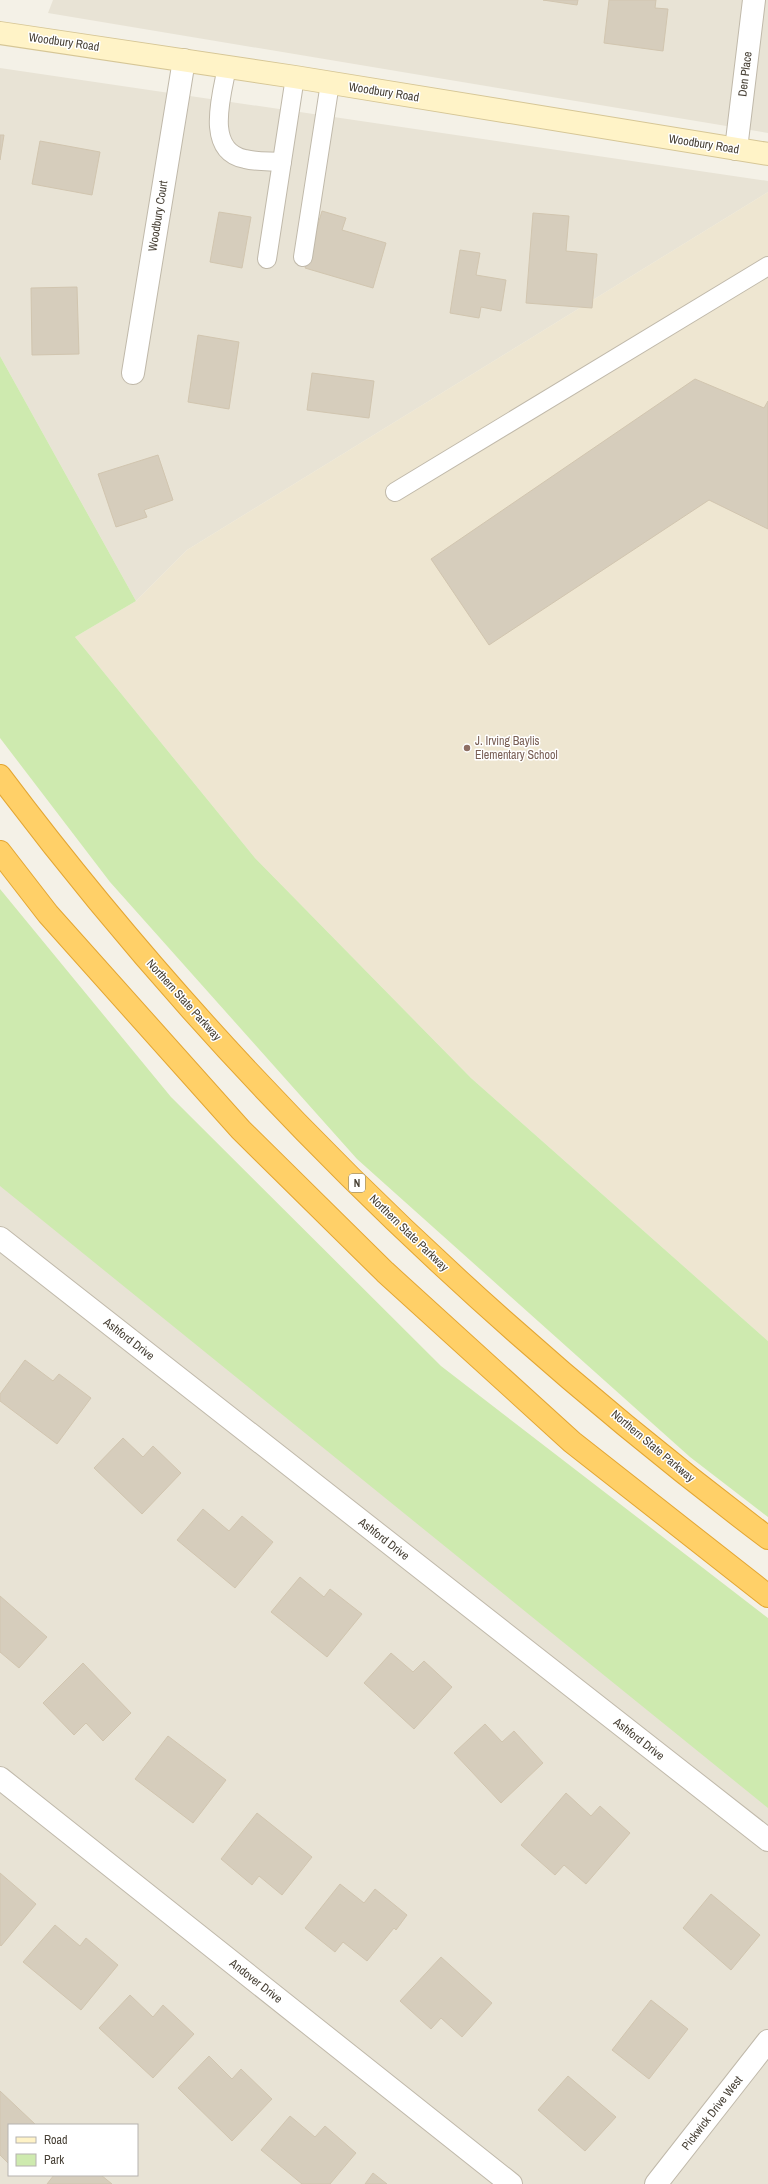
<svg xmlns="http://www.w3.org/2000/svg" width="768" height="2184" font-family="'Archivo Narrow',sans-serif">
<rect width="100%" height="100%" fill="#f4f1e7"/>
<g fill="#e8e3d5" fill-rule="evenodd">
<path d="M 53,0 L 768,0 L 768,133 L 48,13 Z"/>
<path d="M 0,68 L 768,181 L 768,192 L 187,550 L 136,601 L 0,356 Z"/>
<path d="M 0,1183 L 768,1796 L 768,2184 L 0,2184 ZM 9,2125 L 137,2125 L 137,2175 L 9,2175 Z"/>
</g>
<path fill="#eee6d1" d="M 768,192 L 768,1341 L 471,1078 L 255,858 L 75,637 L 136,601 L 187,550 Z"/>
<g fill="#ceeaaf">
<path d="M 0,356 L 136,601 L 75,637 L 255,858 L 471,1078 L 768,1341 L 768,1517 L 690,1457 L 357,1159 L 110,882 L 0,738 Z"/>
<path d="M 0,889 L 171,1097 L 441,1366 L 768,1618 L 768,1808 L 0,1186 Z"/>
</g>
<g fill="#d6cdbc" stroke="#d1c5af">
<path d="M 543,0 L 578,0 L 577,5 Z"/>
<path d="M 609,0 L 656,0 L 655,8 L 668,9 L 663,51 L 604,43 Z"/>
<path d="M 0,135 L 4,135 L 0,160 Z"/>
<path d="M 40,141 L 100,152 L 92,195 L 32,184 Z"/>
<path d="M 322,211 L 346,218 L 342,230 L 386,243 L 373,288 L 305,268 Z"/>
<path d="M 219,212 L 251,217 L 242,268 L 210,262 Z"/>
<path d="M 533,213 L 569,216 L 566,251 L 597,254 L 592,308 L 526,303 Z"/>
<path d="M 460,250 L 480,253 L 476,275 L 506,280 L 501,311 L 481,307 L 479,318 L 450,313 Z"/>
<path d="M 77,287 L 79,354 L 32,355 L 31,288 Z"/>
<path d="M 198,335 L 239,342 L 229,409 L 188,402 Z"/>
<path d="M 312,373 L 374,381 L 369,418 L 307,410 Z"/>
<path d="M 695,379 L 764,408 L 768,401 L 768,529 L 709,500 L 489,645 L 431,559 Z"/>
<path d="M 158,455 L 173,500 L 144,510 L 147,517 L 116,527 L 98,474 Z"/>
<path d="M 25,1360 L 53,1381 L 59,1374 L 91,1398 L 57,1444 L 0,1401 L 0,1394 Z"/>
<path d="M 123,1438 L 143,1457 L 153,1446 L 181,1473 L 142,1514 L 94,1468 Z"/>
<path d="M 203,1509 L 229,1531 L 242,1516 L 273,1542 L 235,1588 L 177,1540 Z"/>
<path d="M 300,1577 L 324,1597 L 330,1589 L 362,1614 L 327,1657 L 271,1612 Z"/>
<path d="M 0,1596 L 47,1637 L 19,1668 L 0,1652 Z"/>
<path d="M 391,1653 L 413,1672 L 424,1661 L 452,1687 L 414,1729 L 364,1683 Z"/>
<path d="M 83,1663 L 131,1713 L 103,1741 L 86,1723 L 74,1735 L 43,1703 Z"/>
<path d="M 485,1724 L 502,1742 L 514,1731 L 543,1763 L 501,1803 L 454,1753 Z"/>
<path d="M 168,1736 L 226,1780 L 193,1823 L 135,1779 Z"/>
<path d="M 566,1793 L 591,1816 L 600,1806 L 630,1833 L 586,1884 L 564,1865 L 555,1875 L 521,1845 Z"/>
<path d="M 257,1813 L 312,1857 L 282,1895 L 259,1876 L 252,1885 L 221,1859 Z"/>
<path d="M 0,1873 L 36,1904 L 1,1946 L 0,1945 Z"/>
<path d="M 340,1884 L 364,1903 L 375,1889 L 407,1915 L 396,1930 L 394,1928 L 367,1961 L 343,1942 L 335,1952 L 305,1928 Z"/>
<path d="M 711,1894 L 760,1935 L 731,1970 L 683,1928 Z"/>
<path d="M 55,1925 L 80,1946 L 86,1938 L 118,1965 L 81,2010 L 23,1962 Z"/>
<path d="M 441,1957 L 492,2003 L 462,2037 L 441,2018 L 431,2029 L 400,2001 Z"/>
<path d="M 130,1995 L 153,2017 L 163,2005 L 194,2034 L 153,2078 L 99,2028 Z"/>
<path d="M 651,2000 L 688,2029 L 649,2079 L 612,2050 Z"/>
<path d="M 209,2056 L 232,2079 L 241,2069 L 272,2099 L 232,2141 L 178,2088 Z"/>
<path d="M 568,2076 L 616,2117 L 585,2151 L 538,2110 Z"/>
<path d="M 0,2091 L 36,2125 L 9,2125 L 9,2164 L 0,2155 Z"/>
<path d="M 290,2116 L 315,2137 L 325,2126 L 356,2153 L 330,2184 L 302,2184 L 261,2150 Z"/>
<path d="M 373,2173 L 387,2184 L 365,2184 Z"/>
<path d="M 54,2175 L 101,2175 L 112,2184 L 47,2184 Z"/>
</g>
<g fill="none" stroke-linecap="round" stroke-linejoin="round">
<g stroke="#c0b9aa" stroke-width="20">
<g id="lane">
<path d="M 227,67 C 222,94 204,151 245,159 C 257,162 270,161 282,162"/>
<path d="M 303,257 L 330,83"/>
<path d="M 267,259 L 295,77"/>
<path d="M 395,492 L 768,266"/>
</g>
</g>
<g stroke="#c0b9aa" stroke-width="24">
<g id="street">
<path d="M 736,149 L 754,0"/>
<path d="M 133,373 L 184,60"/>
<path d="M 0,1238 L 768,1840"/>
<path d="M 0,1778 L 511,2184"/>
<path d="M 656,2184 L 768,2041"/>
</g>
</g>
<g stroke="#d6c696" stroke-width="24">
<path id="secondary" d="M 0,33 L 295,77 L 768,154"/>
</g>
<g stroke="#e3a633" stroke-width="24">
<g id="highway">
<path d="M 0,776 C 217,1065 480,1320 768,1538"/>
<path d="M 0,852 L 48,914 L 241,1130 L 385,1272 L 572,1442 L 768,1596"/>
</g>
</g>
<use href="#lane" stroke="#fff" stroke-width="18"/>
<use href="#street" stroke="#fff" stroke-width="22"/>
<use href="#secondary" stroke="#fff3c7" stroke-width="22"/>
<use href="#highway" stroke="#ffd068" stroke-width="22"/>
</g>
<circle fill="#8d6e63" stroke="#fff" stroke-width="1.5" cx="467" cy="748" r="4"/>
<g text-anchor="middle" stroke-width="3" stroke-linejoin="round" paint-order="stroke">
<rect fill="#fff" stroke="#7f7a72" stroke-width="1" x="349" y="1174" width="16" height="18" rx="3"/>
<g font-size="11" font-weight="bold" fill="#484136">
<text x="357" y="1187">N</text>
</g>
<g font-size="12" fill="#484136" stroke="#fff">
<text transform="translate(64 42) rotate(8)" y="4">Woodbury Road</text>
<text transform="translate(745 74) rotate(-83)" y="4">Den Place</text>
<text transform="translate(384 92) rotate(9)" y="4">Woodbury Road</text>
<text transform="translate(704 144) rotate(9)" y="4">Woodbury Road</text>
<text transform="translate(158 216) rotate(-81)" y="4">Woodbury Court</text>
<text transform="translate(184 1000) rotate(48)" y="4">Northern State Parkway</text>
<text transform="translate(409 1233) rotate(44)" y="4">Northern State Parkway</text>
<text transform="translate(129 1339) rotate(38)" y="4">Ashford Drive</text>
<text transform="translate(653 1446) rotate(40)" y="4">Northern State Parkway</text>
<text transform="translate(384 1539) rotate(38)" y="4">Ashford Drive</text>
<text transform="translate(639 1739) rotate(38)" y="4">Ashford Drive</text>
<text transform="translate(256 1981) rotate(38)" y="4">Andover Drive</text>
<text transform="translate(712 2113) rotate(-52)" y="4">Pickwick Drive West</text>
</g>
<g font-size="12" fill="#785e54" stroke="#fff" text-anchor="start">
<text x="475" y="745">J. Irving Baylis<tspan x="475" dy="14">Elementary School</tspan></text>
</g>
</g>
<rect x="8" y="2124" width="130" height="52" fill="#ffffff" stroke="#b6b3af"/>
<rect x="16" y="2137" width="20" height="6" fill="#fff3c7" stroke="#b6b3af"/>
<text x="44" y="2144" font-size="12" fill="#484136">Road</text>
<rect x="16" y="2154" width="20" height="12" fill="#ceeaaf" stroke="#b6b3af"/>
<text x="44" y="2164" font-size="12" fill="#484136">Park</text>
</svg>
